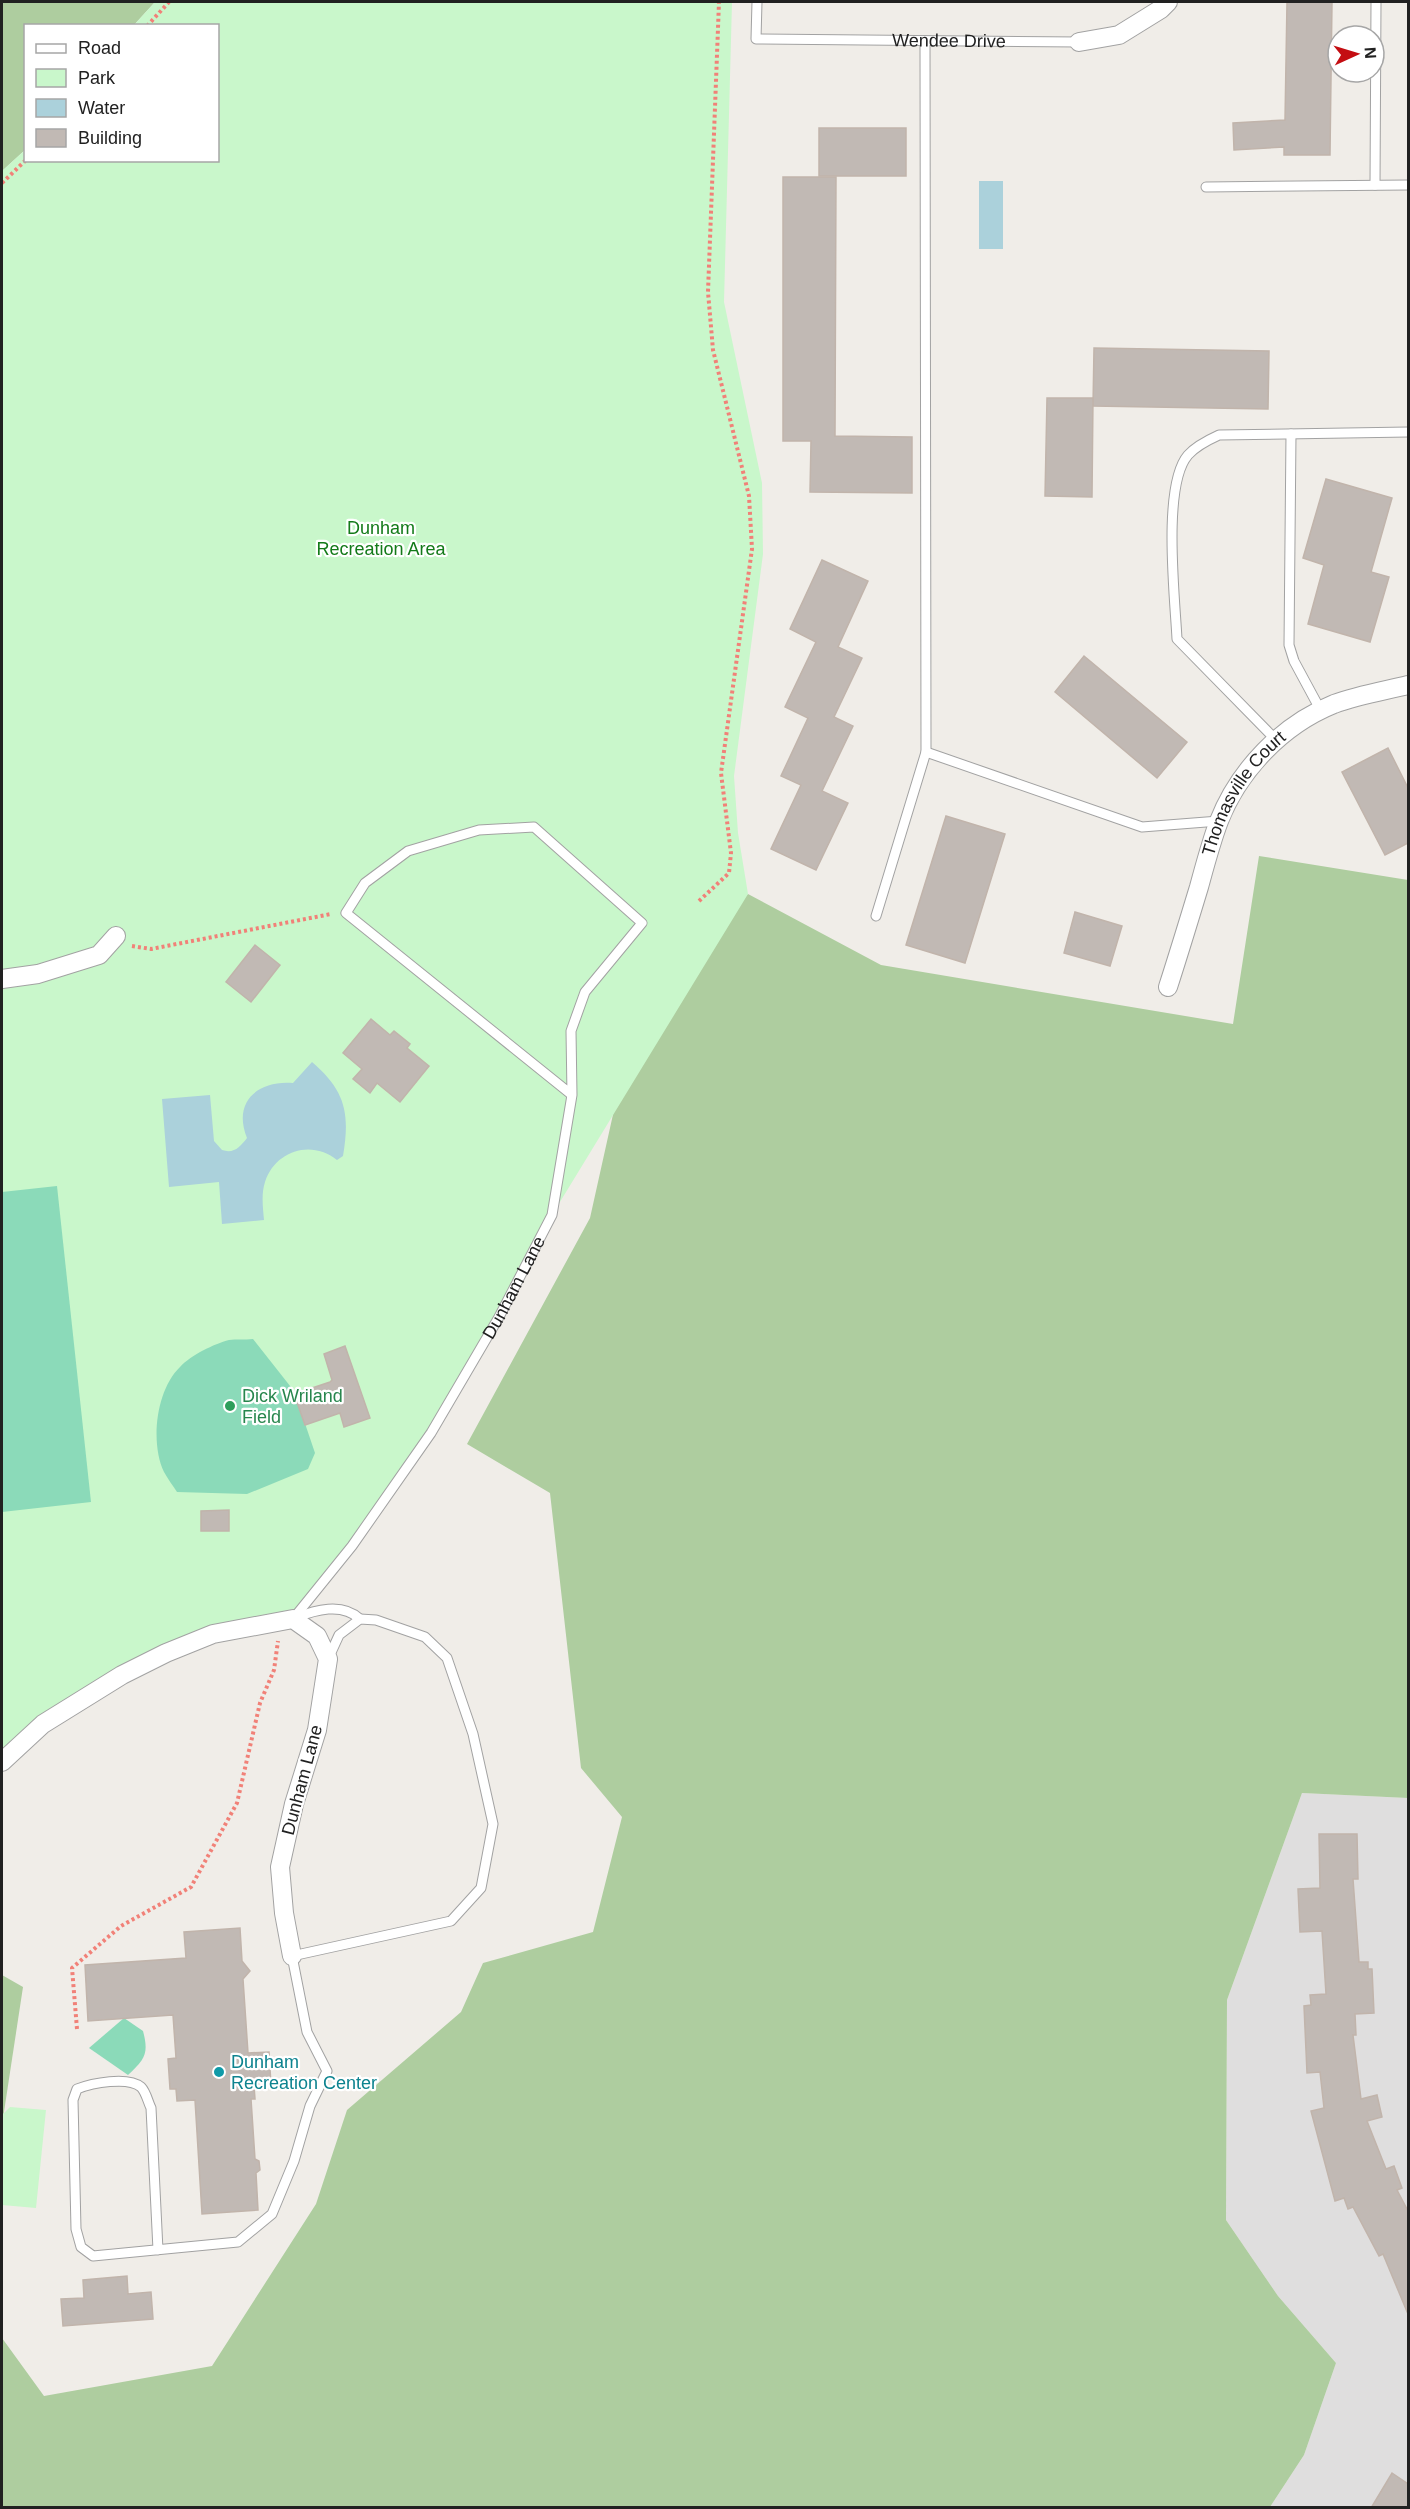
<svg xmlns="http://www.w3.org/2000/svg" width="1410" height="2509" font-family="Arial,sans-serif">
<rect width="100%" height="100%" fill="#f0ede8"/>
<path fill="#dfdede" d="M 1302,1793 L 1408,1798 L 1408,2507 L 1270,2507 L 1304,2455 L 1336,2363 L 1278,2296 L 1226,2220 L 1227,2000 Z"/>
<g fill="#aecd9f">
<path d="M 2,2 L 155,2 L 134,25 L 26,26 L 25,150 L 2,171 Z"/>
<path d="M 1259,856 L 1408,880 L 1408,1798 L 1302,1793 L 1227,2000 L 1226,2220 L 1278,2296 L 1336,2363 L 1304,2455 L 1270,2507 L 2,2507 L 2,2338 L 44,2396 L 212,2366 L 316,2204 L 347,2110 L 461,2012 L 483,1963 L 593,1932 L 622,1817 L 581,1768 L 550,1493 L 467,1444 L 590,1218 L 618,1092 L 628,980 L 748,894 L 881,965 L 1233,1024 Z"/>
<path d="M 2,1975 L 23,1987 L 2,2125 Z"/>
</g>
<g fill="#c9f7cb">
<path d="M 155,2 L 732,2 L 724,302 L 762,483 L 763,554 L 734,776 L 738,833 L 748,894 L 552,1215 L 431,1433 L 293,1619 L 166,1653 L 2,1762 L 2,171 L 25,150 L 26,160 L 218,160 L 218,26 L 134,25 Z"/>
<path d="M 10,2107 L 46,2110 L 36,2208 L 2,2205 L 2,2115 Z"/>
</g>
<g fill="#8bdab9">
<path d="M 57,1186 L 91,1502 L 2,1512 L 2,1192 Z"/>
<path d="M 253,1339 L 294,1391 L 315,1453 L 308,1469 L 247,1494 L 177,1492 C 173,1486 168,1479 164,1472 C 150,1443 156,1390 180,1367 C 191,1355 214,1344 229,1340 C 236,1339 245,1340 253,1339 Z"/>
<path d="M 124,2018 L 143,2031 C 149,2054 145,2059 128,2075 L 89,2048 Z"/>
</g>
<g fill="#abd1db">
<rect x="979" y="181" width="24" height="68"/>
<path d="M 312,1062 C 346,1091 350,1114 343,1156 L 337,1160 C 311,1139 275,1151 265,1182 C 261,1194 263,1208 264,1220 L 222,1224 L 219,1182 L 169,1187 L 162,1099 L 210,1095 L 214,1141 L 222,1150 C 234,1154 240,1147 247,1138 C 232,1101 259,1080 293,1083 Z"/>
</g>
<g fill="#c1b9b4" stroke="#c1b4ab" stroke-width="1.5">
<path d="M 1287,2 L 1332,2 L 1330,155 L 1284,155 L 1284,147 L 1234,150 L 1233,123 L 1285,120 Z"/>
<rect x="819" y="128" width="87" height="48"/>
<path d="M 783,177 L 836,177 L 835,436 L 912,437 L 912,493 L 810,492 L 811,441 L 783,441 Z"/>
<path d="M 1094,348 L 1269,351 L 1268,409 L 1093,406 Z"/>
<path d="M 1047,398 L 1093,398 L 1092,497 L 1045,496 Z"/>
<path d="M 1326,479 L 1392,498 L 1371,572 L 1389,577 L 1370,642 L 1308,624 L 1324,565 L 1303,558 Z"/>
<path d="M 822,560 L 868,581 L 838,647 L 862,658 L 834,717 L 853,726 L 822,791 L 848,803 L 816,870 L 771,849 L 801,785 L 781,776 L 808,718 L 785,707 L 816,642 L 790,629 Z"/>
<path d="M 1084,656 L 1187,742 L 1157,778 L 1055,692 Z"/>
<path d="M 1388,748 L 1408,788 L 1408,843 L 1385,855 L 1342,772 Z"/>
<path d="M 946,816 L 1005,834 L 965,963 L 906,945 Z"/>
<path d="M 1075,912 L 1122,926 L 1110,966 L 1064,953 Z"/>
<path d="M 255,945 L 280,965 L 251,1002 L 226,982 Z"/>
<path d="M 371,1019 L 390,1035 L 394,1031 L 410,1044 L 407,1048 L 429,1066 L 400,1102 L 377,1083 L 370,1093 L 353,1079 L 362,1069 L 343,1053 Z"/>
<path d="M 345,1346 L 370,1418 L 344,1427 L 340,1413 L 305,1425 L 294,1394 L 330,1382 L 332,1380 L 324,1354 Z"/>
<path d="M 229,1510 L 229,1531 L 201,1531 L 201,1511 Z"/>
<path d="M 1319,1834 L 1357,1834 L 1358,1879 L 1353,1879 L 1359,1962 L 1368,1962 L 1368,1969 L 1372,1969 L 1374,2013 L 1355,2014 L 1356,2035 L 1353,2035 L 1361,2099 L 1377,2095 L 1382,2117 L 1367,2121 L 1386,2169 L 1394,2166 L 1402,2188 L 1397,2190 L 1408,2211 L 1408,2314 L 1383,2254 L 1379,2256 L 1353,2207 L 1348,2209 L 1344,2198 L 1335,2201 L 1311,2111 L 1324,2108 L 1320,2072 L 1307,2073 L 1304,2006 L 1311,2005 L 1310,1995 L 1326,1994 L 1322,1931 L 1300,1932 L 1298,1889 L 1320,1888 Z"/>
<path d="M 240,1928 L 242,1961 L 250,1971 L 243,1979 L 248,2053 L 269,2052 L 271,2085 L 254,2086 L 255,2099 L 251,2099 L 255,2159 L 259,2161 L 260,2170 L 256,2173 L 258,2210 L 202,2214 L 195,2100 L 177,2101 L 176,2089 L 170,2089 L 168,2059 L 176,2058 L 173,2015 L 88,2021 L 85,1965 L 186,1958 L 184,1932 Z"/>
<path d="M 127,2276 L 128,2294 L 151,2292 L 153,2319 L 63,2326 L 61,2299 L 84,2298 L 83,2280 Z"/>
<path d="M 1392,2473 L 1408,2484 L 1408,2508 L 1371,2508 Z"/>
</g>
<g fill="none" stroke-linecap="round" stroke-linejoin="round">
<g stroke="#a2a2a2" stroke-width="11">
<g id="service">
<path id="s1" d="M 757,2 L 756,39 L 1079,42"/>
<path d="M 1375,185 L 1376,2"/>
<path d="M 1206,187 L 1408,185"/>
<path d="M 1291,434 L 1289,645 L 1294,661 L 1321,711"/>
<path d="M 1276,740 L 1177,639 C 1175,598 1162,485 1188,455 C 1196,446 1208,440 1219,435 L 1408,432"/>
<path d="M 926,752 L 1142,827 L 1219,821"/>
<path d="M 876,916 L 926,752 L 925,41"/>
<path d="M 295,1618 C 315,1610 342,1602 360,1619"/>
<path id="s2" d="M 293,1619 L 352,1546 L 431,1433 L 499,1317 L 552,1215 L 572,1095 L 571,1031 L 585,992 L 642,923 L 534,827 L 479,830 L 408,851 L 365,883 L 346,913 L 572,1095"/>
<path d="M 158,2250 L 151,2108 C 148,2102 146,2092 141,2087 C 128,2076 92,2083 77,2089 L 73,2100 L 76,2229 L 81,2247 L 93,2256 L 238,2242 L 272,2214 L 294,2161 L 310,2106 L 327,2071 L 307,2032 L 292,1956 L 451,1921 L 481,1888 L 493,1824 L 473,1734 L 447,1658 L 425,1637 L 376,1620 L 360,1619 L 339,1635 L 328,1659"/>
</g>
</g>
<g stroke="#a2a2a2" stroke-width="20">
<g id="minor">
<path d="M 1079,42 L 1119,35 L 1161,9 L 1168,2"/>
<path d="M 2,979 L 38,974 L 99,955 L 116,936"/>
<path id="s3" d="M 1168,987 C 1179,953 1189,920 1199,887 C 1205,865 1211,842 1219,821 C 1239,770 1282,725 1334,704 C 1358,695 1383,691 1408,685"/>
<path d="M 2,1762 L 43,1724 L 122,1675 L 166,1653 L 213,1634 L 293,1619 L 317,1636 L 328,1659 L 317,1730 L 294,1804 L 280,1867 L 284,1913 L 292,1956"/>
</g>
</g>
<g stroke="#f18178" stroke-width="4" stroke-dasharray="3 3" stroke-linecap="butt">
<path d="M 147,26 L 169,2"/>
<path d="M 2,183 L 26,160"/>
<path d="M 699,901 L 729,873 L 731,853 L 721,773 L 752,549 L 749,496 L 713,350 L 708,292 L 719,2"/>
<path d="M 132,946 L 151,949 L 331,914"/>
<path d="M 77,2029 L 72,1968 L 121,1926 L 191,1887 L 237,1803 L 260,1703 L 274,1670 L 278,1641"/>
</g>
<use href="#service" stroke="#fff" stroke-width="9"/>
<use href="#minor" stroke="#fff" stroke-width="18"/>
</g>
<circle fill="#2e9e5b" stroke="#fff" stroke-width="2" cx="230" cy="1406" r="6"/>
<circle fill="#0f9aa8" stroke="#fff" stroke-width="2" cx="219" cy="2072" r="6"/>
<g text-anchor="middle" stroke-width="4.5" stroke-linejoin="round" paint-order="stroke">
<g font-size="18" fill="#212121" stroke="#fff">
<text dy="6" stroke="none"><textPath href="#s1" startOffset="230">Wendee Drive</textPath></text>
<text dy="6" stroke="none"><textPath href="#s3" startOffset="210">Thomasville Court</textPath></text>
<text dy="6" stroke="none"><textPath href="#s2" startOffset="399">Dunham Lane</textPath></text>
<text transform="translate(302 1780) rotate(-75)" y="6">Dunham Lane</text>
</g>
<g font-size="18" fill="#137a19" stroke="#fff">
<text x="381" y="534">Dunham<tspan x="381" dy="21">Recreation Area</tspan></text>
</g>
<g font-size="18" fill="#27864d" stroke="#fff" text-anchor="start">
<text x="242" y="1402">Dick Wriland<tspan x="242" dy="21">Field</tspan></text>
</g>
<g font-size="18" fill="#0d838f" stroke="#fff" text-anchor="start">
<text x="231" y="2068">Dunham<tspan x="231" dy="21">Recreation Center</tspan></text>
</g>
</g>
<rect width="1410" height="2509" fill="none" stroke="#212121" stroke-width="6"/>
<rect x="24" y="24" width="195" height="138" fill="#ffffff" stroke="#a6a6a6" stroke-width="1.5"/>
<rect x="36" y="44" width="30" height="9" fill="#ffffff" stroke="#a6a6a6" stroke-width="1.5"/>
<text x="78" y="54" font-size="18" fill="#212121">Road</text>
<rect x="36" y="69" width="30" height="18" fill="#c9f7cb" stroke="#a6a6a6" stroke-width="1.5"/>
<text x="78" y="84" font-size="18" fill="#212121">Park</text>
<rect x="36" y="99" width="30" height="18" fill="#abd1db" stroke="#a6a6a6" stroke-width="1.5"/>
<text x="78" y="114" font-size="18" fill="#212121">Water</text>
<rect x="36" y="129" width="30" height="18" fill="#c1b9b4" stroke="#a6a6a6" stroke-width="1.5"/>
<text x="78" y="144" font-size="18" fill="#212121">Building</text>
<g transform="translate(1356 54) rotate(86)"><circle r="28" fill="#ffffff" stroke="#a6a6a6" stroke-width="1.5"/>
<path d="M0-4.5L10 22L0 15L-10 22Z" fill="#c40d12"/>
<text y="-9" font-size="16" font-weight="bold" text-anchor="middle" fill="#212121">N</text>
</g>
</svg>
